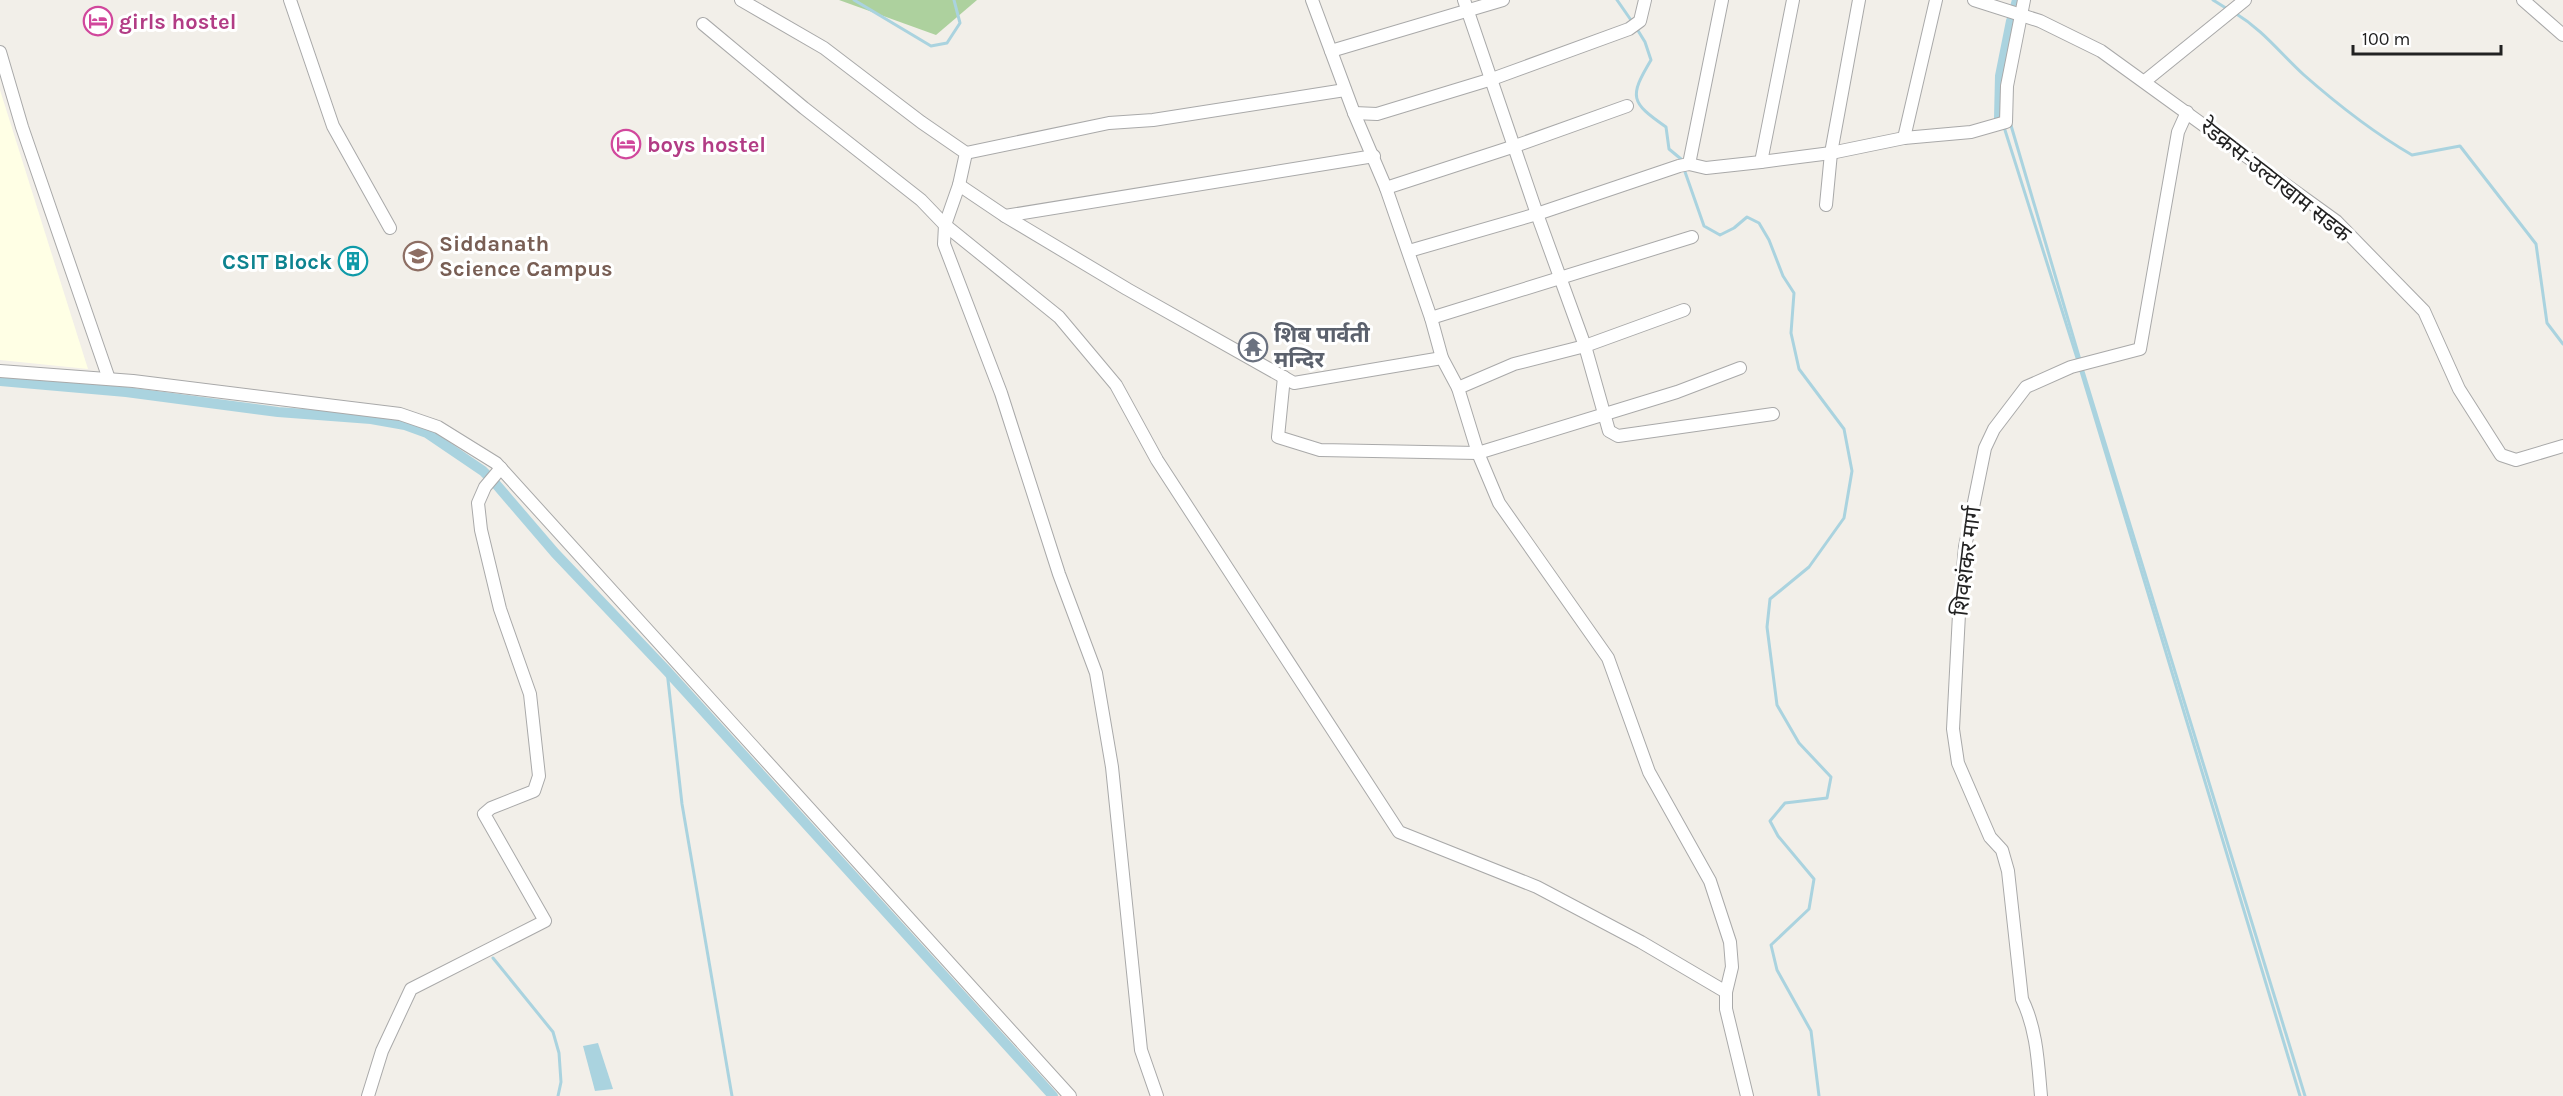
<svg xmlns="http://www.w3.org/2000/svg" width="2563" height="1096" font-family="Karla,'Noto Sans Devanagari',sans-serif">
<rect width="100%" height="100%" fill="#f2efe9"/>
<path fill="#ffffe5" d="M 0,90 L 88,369 L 0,360 Z"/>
<path fill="#add19e" d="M 839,0 L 977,0 L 936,35 Z"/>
<path fill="#aad3df" d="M 598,1043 L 613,1089 L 595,1091 L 583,1046 Z"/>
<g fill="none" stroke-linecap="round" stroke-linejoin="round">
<g stroke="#aad3df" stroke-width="3">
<path d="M 854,0 L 931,46 L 947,43 L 960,23 L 954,0"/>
<path d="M 1617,0 L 1633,23"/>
<path d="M 2213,0 L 2229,10"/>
<path d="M 2235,13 C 2263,30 2280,53 2304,75 C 2337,104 2374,133 2412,155 L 2460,146 L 2536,244 L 2547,323 L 2563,344"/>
<path d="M 1637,29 L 1645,42 L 1651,60 C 1629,97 1630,102 1666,127 L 1669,149 L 1681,159 L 1682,162"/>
<path d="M 2010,122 L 2080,360"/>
<path d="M 2004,127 L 2078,361"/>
<path d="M 1684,169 L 1704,226 L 1720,235 L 1734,228 L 1747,217 L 1759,223 L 1769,240 L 1783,276 L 1794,293 L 1791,333 L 1799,369 L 1844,429 L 1852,471 L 1844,518 L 1809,567 L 1770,599 L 1767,627 L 1777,705 L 1799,743 L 1831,777 L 1827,798 L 1785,803 L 1770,821 L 1778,836 L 1814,879 L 1809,909 L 1771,945 L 1777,970 L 1811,1031 L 1819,1096"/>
<path d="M 2080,368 L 2300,1096"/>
<path d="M 2082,368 L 2305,1096"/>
<path d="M 667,671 L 682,804 L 732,1096"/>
<path d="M 493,958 L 553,1032 L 559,1053 L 561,1082 L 558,1096"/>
</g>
<g stroke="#aad3df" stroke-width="10">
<path d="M 2015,7 L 2017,0"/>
<path d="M 1999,118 L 2000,76 L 2011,21"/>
<path d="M 0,381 L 126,392 L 278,412 L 371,419 L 405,425 L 427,433 L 483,471 L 495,483 L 555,553 L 667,671 L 1053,1096"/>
</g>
<g stroke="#a9a9a9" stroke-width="14">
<g id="minor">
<path d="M 290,0 L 333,126 L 390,228"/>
<path d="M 741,0 L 824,48 L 921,122 L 966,153 L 959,185 L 945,225 L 944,244 L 1001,393 L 1059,574 L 1096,673 L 1112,767 L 1141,1050 L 1157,1096"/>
<path d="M 1312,0 L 1354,113 L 1386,188 L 1431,318 L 1442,358 L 1458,388 L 1478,453 L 1499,503 L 1608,658 L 1649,772 L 1710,881 L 1730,942 L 1732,967 L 1726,992 L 1726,1009 L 1747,1096"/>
<path d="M 1464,0 L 1537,214 L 1585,346 L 1609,431 L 1618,436 L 1773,414"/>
<path d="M 1974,0 L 2040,21 L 2101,51 L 2336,221 L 2424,311 L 2459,389 L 2501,455 L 2516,460 L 2563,446"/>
<path d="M 2523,0 L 2563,35"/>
<path d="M 703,24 L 804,108 L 921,200 L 945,225 L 1059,317 L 1116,385 L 1157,460 L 1399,832 L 1537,887 L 1641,942 L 1726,992"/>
<path d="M 1331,51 L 1503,0"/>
<path d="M 0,52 L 22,127 L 109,379"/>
<path d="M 2145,81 L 2245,0"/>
<path d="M 1354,113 L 1377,114 L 1492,79 L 1629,29 L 1640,21 L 1645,0"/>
<path d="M 1904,138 L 1936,0"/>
<path d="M 966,153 L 1109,123 L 1153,120 L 1345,90"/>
<path d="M 1761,162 L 1793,0"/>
<path d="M 1689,164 L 1722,0"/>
<path d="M 959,185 L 1005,216 L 1127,289 L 1294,383 L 1442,358"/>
<path d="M 1386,188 L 1515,146 L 1627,106"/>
<path d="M 1826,205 L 1831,153 L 1859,0"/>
<path d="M 1005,216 L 1374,156"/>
<path d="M 1409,251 L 1537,214 L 1679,166 L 1689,164 L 1706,168 L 1761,162 L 1831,153 L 1904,138 L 1971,132 L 2006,122 L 2007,86 L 2024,0"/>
<path d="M 1431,318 L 1692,237"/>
<path d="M 0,371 L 133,381 L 400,414 L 438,427 L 496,463 L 1070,1096"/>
<path d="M 1284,377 L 1278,437 L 1320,450 L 1478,453 L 1677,392 L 1740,368"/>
<path d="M 1458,388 L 1514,364 L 1585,346 L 1684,310"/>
<path d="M 368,1096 L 382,1051 L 411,989 L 545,921 L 484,814 L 491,808 L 534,791 L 539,776 L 530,694 L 500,609 L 481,530 L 478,503 L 485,487 L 501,468"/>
<path d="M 2041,1096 C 2038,1063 2037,1030 2022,999 L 2008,871 L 2002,850 L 1990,837 L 1958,763 L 1953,729 L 1959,614 L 1965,547 L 1985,448 L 1994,429 L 2026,387 L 2071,367 L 2140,349 L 2178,132 L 2187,112"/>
</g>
</g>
<use href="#minor" stroke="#fff" stroke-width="12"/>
</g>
<defs>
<g id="hotel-ring" transform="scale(1.5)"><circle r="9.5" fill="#fff" stroke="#d1479c" stroke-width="1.5"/><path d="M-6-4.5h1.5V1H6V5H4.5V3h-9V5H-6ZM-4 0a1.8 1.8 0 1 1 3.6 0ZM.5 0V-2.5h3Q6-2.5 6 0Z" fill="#d1479c"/></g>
<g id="university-ring" transform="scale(1.5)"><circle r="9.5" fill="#fff" stroke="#8d6e63" stroke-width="1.5"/><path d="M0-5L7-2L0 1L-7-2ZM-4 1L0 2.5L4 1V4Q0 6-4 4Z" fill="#8d6e63"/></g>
<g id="building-ring" transform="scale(1.5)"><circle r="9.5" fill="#fff" stroke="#0f9aa8" stroke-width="1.5"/><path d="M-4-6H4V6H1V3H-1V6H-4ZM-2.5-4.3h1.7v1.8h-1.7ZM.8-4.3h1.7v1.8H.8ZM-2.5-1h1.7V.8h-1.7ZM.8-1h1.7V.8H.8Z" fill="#0f9aa8"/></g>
<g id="temple-ring" transform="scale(1.5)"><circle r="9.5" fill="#fff" stroke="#6b7280" stroke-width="1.5"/><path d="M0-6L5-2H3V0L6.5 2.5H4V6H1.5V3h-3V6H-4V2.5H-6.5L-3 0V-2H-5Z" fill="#6b7280"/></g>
</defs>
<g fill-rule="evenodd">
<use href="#hotel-ring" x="98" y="21"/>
<use href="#hotel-ring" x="626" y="144"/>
<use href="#university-ring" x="418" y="256"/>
<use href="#building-ring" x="353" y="261"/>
<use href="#temple-ring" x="1253" y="347"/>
</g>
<g text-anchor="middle" stroke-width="6" stroke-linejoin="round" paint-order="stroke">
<g font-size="22" font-weight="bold" fill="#b23c85" stroke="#fff" text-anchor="start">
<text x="119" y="29">girls hostel</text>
<text x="647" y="152">boys hostel</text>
</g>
<g font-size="22" fill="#222" stroke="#fff">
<text transform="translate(2276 180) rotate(38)" y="8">रेडक्रस-उल्टाखाम सडक</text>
<text transform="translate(1966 561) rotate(-83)" y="8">शिवशंकर मार्ग</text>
</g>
<g font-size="22" font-weight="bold" fill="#785e54" stroke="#fff" text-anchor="start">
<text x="439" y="251">Siddanath<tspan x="439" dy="25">Science Campus</tspan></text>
</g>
<g font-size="22" font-weight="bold" fill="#0d838f" stroke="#fff" text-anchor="end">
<text x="332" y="269">CSIT Block</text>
</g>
<g font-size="22" font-weight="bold" fill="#5b616d" stroke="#fff" text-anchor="start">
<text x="1274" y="342">शिब पार्वती<tspan x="1274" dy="25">मन्दिर</tspan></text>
</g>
</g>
<path d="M2353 45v9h148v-9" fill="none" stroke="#222222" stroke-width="3"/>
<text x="2362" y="45" font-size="18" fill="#222222" stroke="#ffffff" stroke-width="4.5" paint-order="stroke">100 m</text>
</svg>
